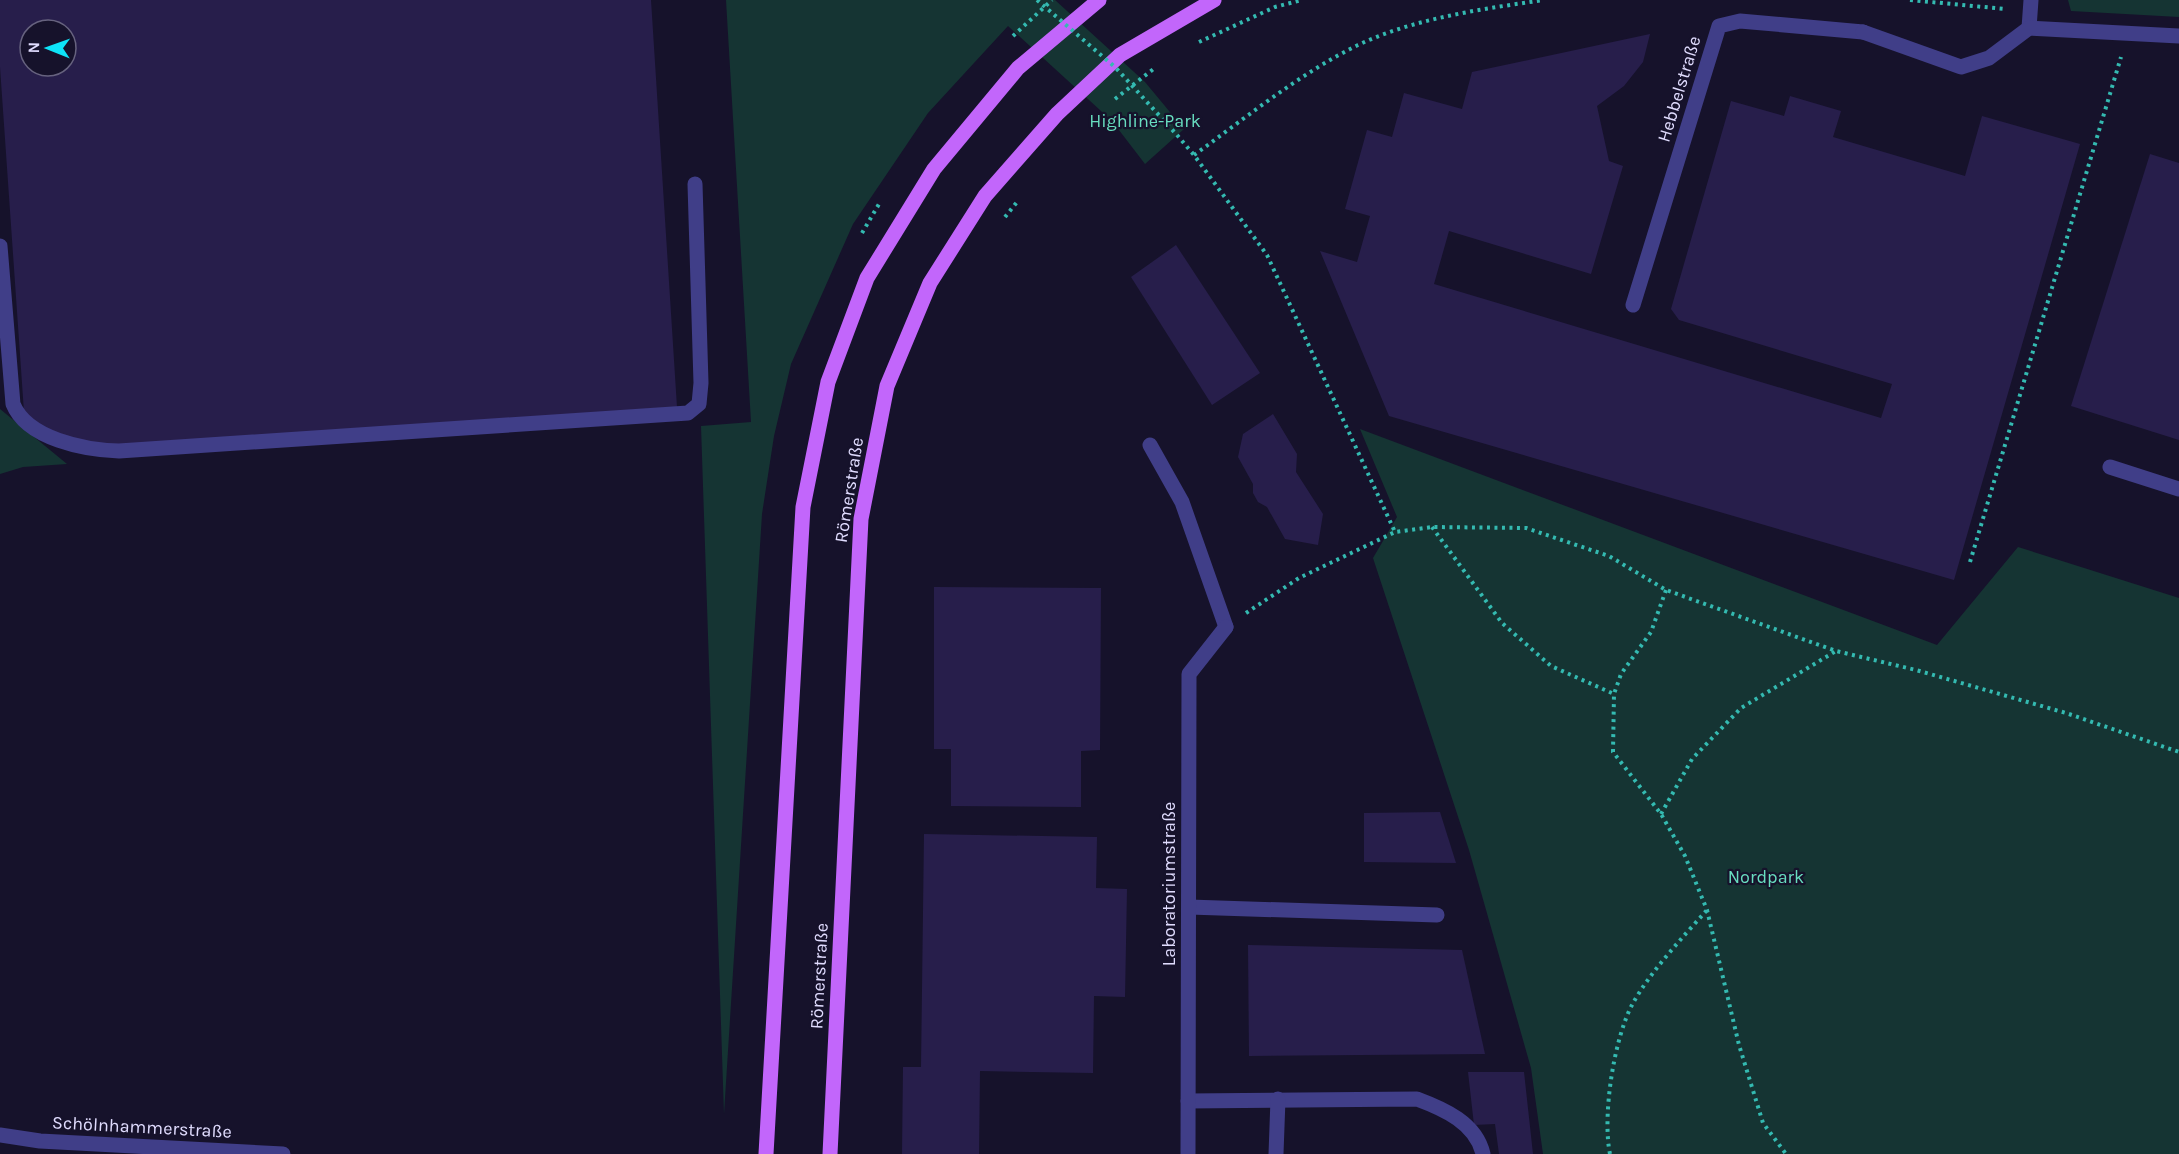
<svg xmlns="http://www.w3.org/2000/svg" width="2179" height="1154" font-family="Karla,sans-serif">
<rect width="100%" height="100%" fill="#16122b"/>
<g fill="#153433">
<path d="M 726,0 L 1055,0 L 1145,82 L 1184,129 L 1145,164 L 1112,121 L 1008,26 L 928,113 L 853,224 L 791,364 L 774,436 L 762,514 L 724,1114 L 701,426 L 751,422 Z"/>
<path d="M 2068,0 L 2179,0 L 2179,17 L 2071,11 Z"/>
<path d="M 0,409 L 67,464 L 23,467 L 0,474 Z"/>
<path d="M 1360,429 L 1937,645 L 2018,547 L 2179,598 L 2179,1154 L 1543,1154 L 1531,1068 L 1469,850 L 1373,558 L 1397,517 Z"/>
</g>
<g fill="#271e4b" fill-rule="evenodd">
<path d="M 0,0 L 651,0 L 677,407 L 97,446 L 45,429 L 24,412 L 0,67 ZM 30,30 L 66,30 L 66,66 L 30,66 Z"/>
<path d="M 1650,34 L 1643,62 L 1624,86 L 1597,106 L 1609,161 L 1623,166 L 1591,274 L 1449,231 L 1434,284 L 1881,418 L 1892,384 L 1679,320 L 1671,309 L 1731,101 L 1784,116 L 1790,96 L 1841,111 L 1833,137 L 1965,176 L 1982,116 L 2080,144 L 1954,580 L 1389,416 L 1320,251 L 1357,262 L 1370,216 L 1345,209 L 1367,130 L 1392,137 L 1404,93 L 1462,109 L 1472,72 Z"/>
<path d="M 2150,154 L 2179,163 L 2179,440 L 2071,406 Z"/>
<path d="M 1176,245 L 1260,373 L 1212,405 L 1131,277 Z"/>
<path d="M 1273,414 L 1297,454 L 1296,472 L 1323,514 L 1318,545 L 1285,539 L 1267,507 L 1258,502 L 1253,493 L 1253,484 L 1238,457 L 1243,434 Z"/>
<path d="M 934,587 L 1101,588 L 1100,750 L 1081,751 L 1081,807 L 951,806 L 951,749 L 934,749 Z"/>
<path d="M 1440,812 L 1456,863 L 1364,862 L 1364,813 Z"/>
<path d="M 924,834 L 1097,837 L 1096,888 L 1127,889 L 1125,997 L 1094,996 L 1093,1073 L 980,1071 L 979,1154 L 902,1154 L 903,1067 L 921,1067 Z"/>
<path d="M 1248,945 L 1462,950 L 1485,1054 L 1249,1056 Z"/>
<path d="M 1468,1072 L 1524,1072 L 1533,1154 L 1499,1154 L 1495,1124 L 1474,1125 Z"/>
</g>
<g fill="none" stroke-linecap="round" stroke-linejoin="round">
<g stroke="#34bab1" stroke-width="4" stroke-dasharray="3 4.5" stroke-linecap="butt">
<path d="M 1910,0 L 2005,9"/>
<path d="M 1013,36 L 1052,0"/>
<path d="M 1199,42 L 1275,7 L 1302,0"/>
<path d="M 1115,99 L 1156,67"/>
<path d="M 1177,135 L 1194,155 L 1267,255 L 1395,532 L 1432,527 L 1526,528 L 1609,556 L 1666,590 L 1836,651 L 1916,670 L 2066,713 L 2179,752"/>
<path d="M 1194,155 C 1247,117 1299,74 1358,45 C 1415,18 1482,9 1544,0"/>
<path d="M 1005,217 L 1017,202"/>
<path d="M 862,233 L 879,204"/>
<path d="M 1432,527 L 1502,623 L 1551,666 L 1614,694"/>
<path d="M 1970,562 L 2121,57"/>
<path d="M 1666,590 L 1651,632 L 1621,674 L 1614,694 L 1613,752 L 1661,814 L 1685,856 L 1707,910 L 1739,1045 L 1763,1123 L 1786,1154"/>
<path d="M 1246,613 L 1299,578 L 1395,532"/>
<path d="M 1661,814 L 1692,759 L 1741,708 L 1836,651"/>
<path d="M 1610,1154 C 1602,1116 1614,1039 1632,1005 C 1649,973 1683,937 1707,910"/>
</g>
<g stroke="#403e88" stroke-width="15">
<path d="M 0,246 L 13,404 C 27,439 85,450 119,451 L 688,413 L 699,404 L 701,383 L 695,184"/>
<path d="M 1633,305 L 1719,26 L 1740,21 L 1863,32"/>
<path d="M 1150,445 L 1182,502 L 1226,627"/>
<path d="M 2110,467 L 2179,489"/>
<path d="M 1189,907 L 1437,915"/>
<path d="M 1188,1101 L 1417,1099 C 1444,1109 1476,1123 1483,1154"/>
<path d="M 1276,1154 L 1278,1099"/>
</g>
<g stroke="#403e88" stroke-width="15">
<path d="M 2029,28 L 2031,0"/>
<path d="M 1863,32 L 1961,67 L 1989,58 L 2029,28 L 2179,36"/>
<path d="M 0,1135 L 40,1141 L 283,1154"/>
<path d="M 1188,1154 L 1189,674 L 1226,627"/>
</g>
<g stroke="#c266fb" stroke-width="15">
<path d="M 766,1154 L 803,507 L 828,382 L 867,278 L 934,169 L 1018,68 L 1099,0"/>
<path d="M 830,1154 L 861,519 L 887,386 L 930,283 L 985,196 L 1057,114 L 1120,55 L 1214,0"/>
</g>
<path stroke="#34bab1" stroke-width="4" stroke-dasharray="3 4.5" stroke-linecap="butt" d="M 1037,0 L 1116,68 L 1177,135"/>
</g>
<g text-anchor="middle" stroke-width="4.5" stroke-linejoin="round" paint-order="stroke">
<g font-size="18" fill="#e0dcfe" stroke="#16122b">
<text transform="translate(1679 89) rotate(-73)" y="6">Hebbelstraße</text>
<text transform="translate(849 490) rotate(-81)" y="6">Römerstraße</text>
<text transform="translate(1169 884) rotate(-90)" y="6">Laboratoriumstraße</text>
<text transform="translate(819 976) rotate(-87)" y="6">Römerstraße</text>
<text transform="translate(142 1127) rotate(3)" y="6">Schölnhammerstraße</text>
</g>
<g font-size="18" fill="#68dec0" stroke="#16122b">
<text x="1145" y="127">Highline-Park</text>
<text x="1766" y="883">Nordpark</text>
</g>
</g>
<g transform="translate(48 48) rotate(271)"><circle r="28" fill="#16122b" stroke="#67637f" stroke-width="1.5"/>
<path d="M0-4.5L10 22L0 15L-10 22Z" fill="#0ee3f8"/>
<text y="-9" font-size="16" font-weight="bold" text-anchor="middle" fill="#e0dcfe">N</text>
</g>
</svg>
